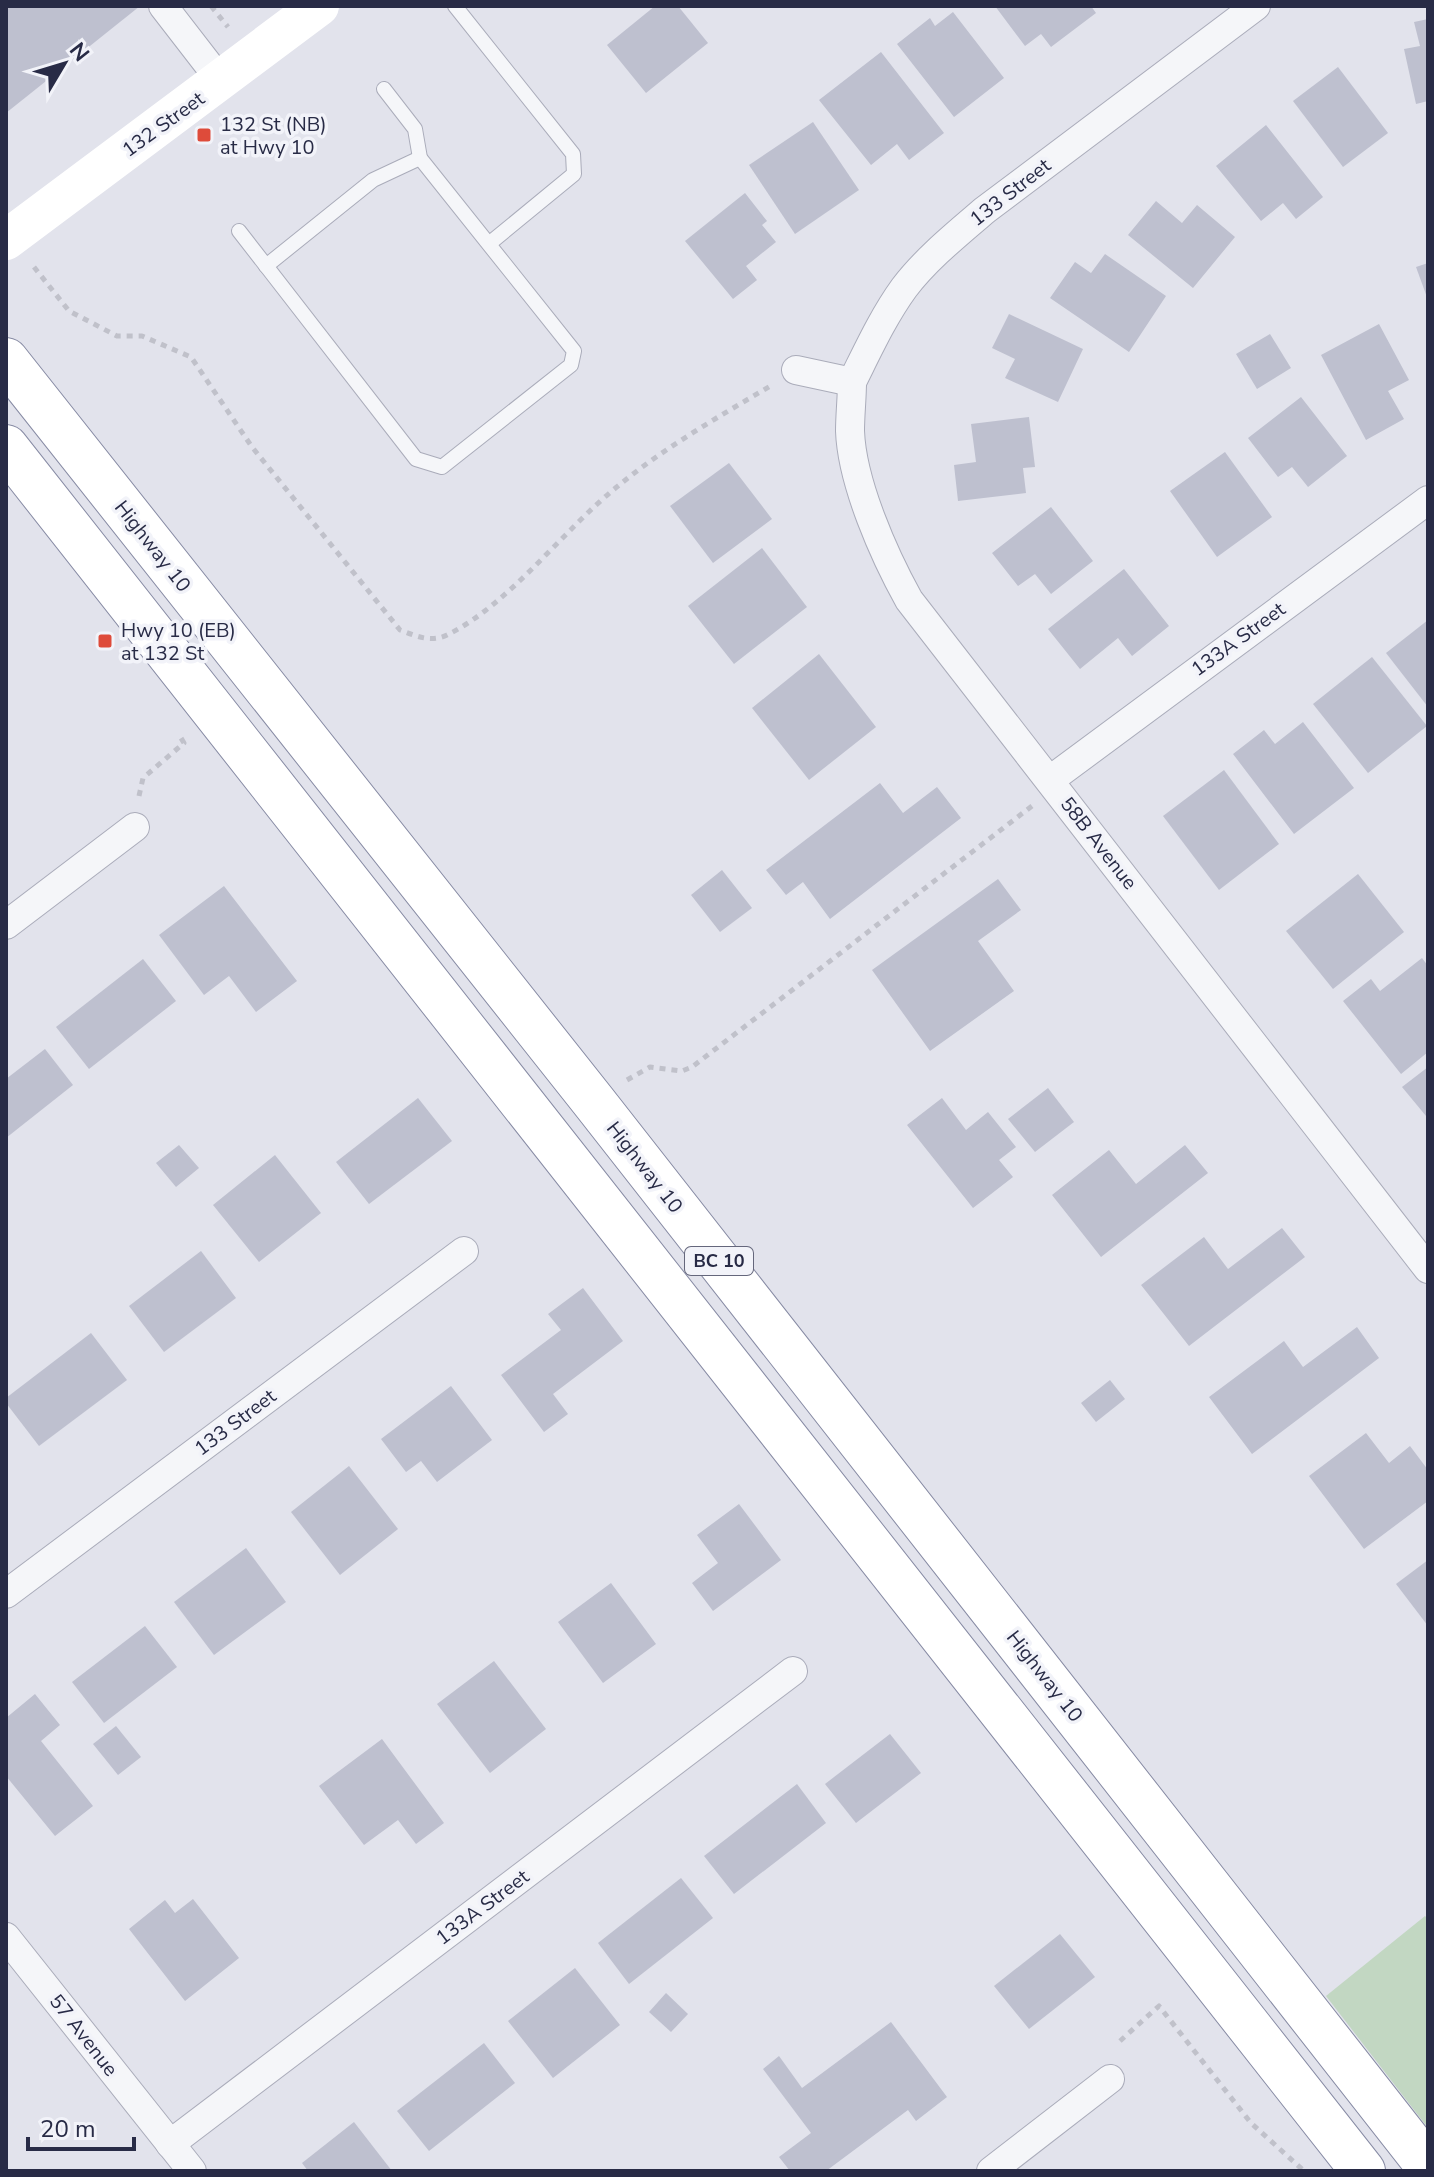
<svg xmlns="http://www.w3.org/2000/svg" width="1434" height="2177" font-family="'Nunito Sans',sans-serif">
<rect width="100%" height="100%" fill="#e2e3ec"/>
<path fill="#c2d7c2" d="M 1425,1916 L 1428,1919 L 1428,2128 L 1326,1996 Z"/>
<g fill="#bec0cf">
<path d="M 6,6 L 140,6 L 6,113 Z"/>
<path d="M 655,6 L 678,6 L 708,43 L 646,93 L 607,45 Z"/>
<path d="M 995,6 L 1091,6 L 1096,13 L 1051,47 L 1041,34 L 1025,46 Z"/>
<path d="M 953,12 L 1004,78 L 954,117 L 897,44 L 930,18 L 935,26 Z"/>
<path d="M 1428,19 L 1428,101 L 1416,104 L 1404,49 L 1420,46 L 1414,22 Z"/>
<path d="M 881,52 L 944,133 L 909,160 L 897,144 L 871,165 L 819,100 Z"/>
<path d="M 1338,67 L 1388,133 L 1343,167 L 1293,101 Z"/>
<path d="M 813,122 L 859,190 L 795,234 L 749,165 Z"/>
<path d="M 1266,125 L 1323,197 L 1296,219 L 1283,203 L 1261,221 L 1216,166 Z"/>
<path d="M 745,193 L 767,221 L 762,225 L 776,242 L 746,266 L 757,280 L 733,299 L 685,241 Z"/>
<path d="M 1156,201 L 1182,223 L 1197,205 L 1235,237 L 1193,288 L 1128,235 Z"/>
<path d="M 1105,254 L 1166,296 L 1129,352 L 1050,298 L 1075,262 L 1091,273 Z"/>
<path d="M 1428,263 L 1428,300 L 1416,267 Z"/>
<path d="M 1009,314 L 1083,349 L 1058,402 L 1005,378 L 1015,359 L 992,348 Z"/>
<path d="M 1379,324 L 1409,380 L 1388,391 L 1404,419 L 1366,440 L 1321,355 Z"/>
<path d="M 1270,334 L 1291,368 L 1257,389 L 1236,354 Z"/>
<path d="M 1301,397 L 1347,456 L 1308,487 L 1292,467 L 1278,477 L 1248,438 Z"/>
<path d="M 1029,417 L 1035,467 L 1023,468 L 1026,493 L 958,501 L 954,465 L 976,462 L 971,424 Z"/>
<path d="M 1225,452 L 1272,517 L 1217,557 L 1170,491 Z"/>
<path d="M 729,463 L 772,519 L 713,563 L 670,506 Z"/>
<path d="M 1051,507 L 1093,561 L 1051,594 L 1035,574 L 1018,586 L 992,553 Z"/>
<path d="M 762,548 L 807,607 L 734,664 L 688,606 Z"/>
<path d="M 1124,569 L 1169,626 L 1132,656 L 1118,638 L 1080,669 L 1048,629 Z"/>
<path d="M 1428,620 L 1428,707 L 1386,653 Z"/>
<path d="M 819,654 L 876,727 L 809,780 L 752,708 Z"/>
<path d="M 1372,657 L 1427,726 L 1368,773 L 1313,704 Z"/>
<path d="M 1303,722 L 1354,788 L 1294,834 L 1233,754 L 1264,730 L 1275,744 Z"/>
<path d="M 1224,770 L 1279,844 L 1219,890 L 1163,816 Z"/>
<path d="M 880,783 L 903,813 L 937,787 L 961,818 L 830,919 L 803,882 L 786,895 L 766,870 Z"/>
<path d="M 722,870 L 752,908 L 720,932 L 691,895 Z"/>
<path d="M 1358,874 L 1404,932 L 1333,989 L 1286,931 Z"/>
<path d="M 998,879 L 1021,910 L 978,941 L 1014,991 L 930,1051 L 872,970 Z"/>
<path d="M 224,886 L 297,981 L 256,1012 L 229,976 L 204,995 L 159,935 Z"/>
<path d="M 1422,958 L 1428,966 L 1428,1052 L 1401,1074 L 1343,1001 L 1371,979 L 1380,991 Z"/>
<path d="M 143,959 L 176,1001 L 89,1069 L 56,1027 Z"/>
<path d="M 45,1049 L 73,1085 L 6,1138 L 6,1079 Z"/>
<path d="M 1428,1067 L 1428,1115 L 1426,1116 L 1402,1087 Z"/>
<path d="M 1048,1088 L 1074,1122 L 1035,1152 L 1008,1119 Z"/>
<path d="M 418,1098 L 452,1141 L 369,1204 L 336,1162 Z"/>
<path d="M 942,1098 L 966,1130 L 988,1112 L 1016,1147 L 999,1160 L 1013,1177 L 973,1208 L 907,1125 Z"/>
<path d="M 179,1145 L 199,1168 L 176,1187 L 156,1163 Z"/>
<path d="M 1185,1145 L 1208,1173 L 1101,1257 L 1052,1195 L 1109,1150 L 1136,1184 Z"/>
<path d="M 275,1155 L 321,1213 L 259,1262 L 213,1205 Z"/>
<path d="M 1282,1228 L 1305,1257 L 1189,1346 L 1141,1285 L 1204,1237 L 1228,1269 Z"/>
<path d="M 201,1251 L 236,1298 L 164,1352 L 129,1306 Z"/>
<path d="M 583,1288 L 623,1341 L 553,1394 L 568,1414 L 544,1432 L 501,1375 L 561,1330 L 548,1314 Z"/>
<path d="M 1357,1327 L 1379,1358 L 1252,1454 L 1209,1397 L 1284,1341 L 1303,1367 Z"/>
<path d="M 91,1333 L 127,1380 L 39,1446 L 6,1403 L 6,1398 Z"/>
<path d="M 1110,1380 L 1125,1399 L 1096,1422 L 1081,1403 Z"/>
<path d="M 451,1386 L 492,1440 L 437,1482 L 421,1461 L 406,1472 L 381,1439 Z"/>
<path d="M 1366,1433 L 1389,1463 L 1410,1446 L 1428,1470 L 1428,1501 L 1364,1549 L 1309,1476 Z"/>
<path d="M 349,1466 L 398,1529 L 340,1575 L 291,1512 Z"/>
<path d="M 739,1504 L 781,1560 L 713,1611 L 692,1583 L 718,1563 L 697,1535 Z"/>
<path d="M 246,1548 L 286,1602 L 214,1655 L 174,1602 Z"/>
<path d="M 1428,1560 L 1428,1626 L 1396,1584 Z"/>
<path d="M 611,1583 L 656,1644 L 603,1683 L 558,1622 Z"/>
<path d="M 145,1626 L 177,1667 L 104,1723 L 72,1682 Z"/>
<path d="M 494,1661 L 546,1729 L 490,1773 L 437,1704 Z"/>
<path d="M 35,1694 L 60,1725 L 41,1741 L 93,1806 L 55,1836 L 6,1776 L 6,1718 Z"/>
<path d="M 116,1726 L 141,1757 L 118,1775 L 93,1744 Z"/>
<path d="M 890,1734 L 921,1773 L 856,1823 L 825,1784 Z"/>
<path d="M 382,1739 L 444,1823 L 416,1844 L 398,1820 L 364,1845 L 319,1786 Z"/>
<path d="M 797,1784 L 826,1823 L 734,1894 L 704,1856 Z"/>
<path d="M 681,1878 L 713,1918 L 629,1984 L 598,1943 Z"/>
<path d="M 193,1899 L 239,1958 L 185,2001 L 129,1929 L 165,1900 L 175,1913 Z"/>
<path d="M 1060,1934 L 1095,1977 L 1029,2029 L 994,1986 Z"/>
<path d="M 575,1968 L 620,2025 L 553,2078 L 508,2021 Z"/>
<path d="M 666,1993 L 688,2014 L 671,2032 L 649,2012 Z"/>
<path d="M 891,2022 L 947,2097 L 916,2121 L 908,2110 L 826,2171 L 790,2171 L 779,2157 L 811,2133 L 763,2069 L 779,2056 L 802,2088 Z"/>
<path d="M 484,2043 L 515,2083 L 429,2151 L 397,2111 Z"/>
<path d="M 354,2122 L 392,2171 L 308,2171 L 302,2163 Z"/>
</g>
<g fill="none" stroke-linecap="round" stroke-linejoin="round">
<g stroke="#aaacba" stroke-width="16">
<g id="service">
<path d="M 455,6 L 573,154 L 574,174 L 490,243"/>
<path d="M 239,231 L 416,459 L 442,467 L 571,365 L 574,351 L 420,158 L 415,129 L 384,89"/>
<path d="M 266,266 L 373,180 L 420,158"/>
</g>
</g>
<g stroke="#aaacba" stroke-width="30">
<g id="minor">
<path d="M 163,6 L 221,81"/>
<path d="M 796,370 L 852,382 C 868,350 883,317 904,288 C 926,259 957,234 985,210 L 1256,6"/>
<path d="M 852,382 C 852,398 850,415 850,431 C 852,483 884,555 909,600 L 1428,1269"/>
<path d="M 1050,780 L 1428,500"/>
<path d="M 6,925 L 135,827"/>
<path d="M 6,1594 L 464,1251"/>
<path d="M 6,1937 L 192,2171"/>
<path d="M 170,2144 L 793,1671"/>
<path d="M 991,2171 L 1110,2079"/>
</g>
</g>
<g stroke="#878ba4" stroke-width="46">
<g id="trunk">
<path d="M 6,360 L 594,1102 L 1428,2166"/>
<path d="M 6,447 L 1363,2171"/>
</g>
</g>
<g stroke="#c0c1ca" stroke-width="5" stroke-dasharray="6 6" stroke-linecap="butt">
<path d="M 211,6 L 228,27"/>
<path d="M 34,267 L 69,311 L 117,336 L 142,336 L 191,357 L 252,447 L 400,630 C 416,636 431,643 447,635 C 510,604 563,530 618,486 C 665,447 720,416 772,385"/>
<path d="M 139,796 L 143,778 L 184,743 L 181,738"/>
<path d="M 627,1080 L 650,1067 L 682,1071 L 692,1067 L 1032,806"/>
<path d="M 1120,2041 L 1159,2006 L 1251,2123 L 1304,2171"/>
</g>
<use href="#service" stroke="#f5f6f9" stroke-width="14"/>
<use href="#minor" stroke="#f5f6f9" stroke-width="28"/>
<path stroke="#fff" stroke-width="40" d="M 6,240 L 319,6"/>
<use href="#trunk" stroke="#fff" stroke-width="44"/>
</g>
<g fill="#de4b3a" stroke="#f2f3f9" stroke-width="3">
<rect x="196" y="127" width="16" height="16" rx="4"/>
<rect x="97" y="633" width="16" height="16" rx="4"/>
</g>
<g text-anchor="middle" stroke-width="7" stroke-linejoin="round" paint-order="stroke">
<rect fill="#f2f3f9" stroke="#65677c" stroke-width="2" x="685" y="1247" width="68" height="28" rx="6"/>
<g font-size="18" font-weight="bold" fill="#282b46">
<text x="719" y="1267">BC 10</text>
</g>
<g font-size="20" fill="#282b46" stroke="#f2f3f9">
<text transform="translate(163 124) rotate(-36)" y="7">132 Street</text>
<text transform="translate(1010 192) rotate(-38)" y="7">133 Street</text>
<text transform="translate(153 546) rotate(52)" y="7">Highway 10</text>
<text transform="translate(1238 639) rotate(-36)" y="7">133A Street</text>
<text transform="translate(1099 843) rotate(52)" y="7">58B Avenue</text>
<text transform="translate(645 1167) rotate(52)" y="7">Highway 10</text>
<text transform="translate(235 1422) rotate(-37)" y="7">133 Street</text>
<text transform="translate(1045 1676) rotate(52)" y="7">Highway 10</text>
<text transform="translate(482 1907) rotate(-37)" y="7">133A Street</text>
<text transform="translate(84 2035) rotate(52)" y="7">57 Avenue</text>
</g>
<g font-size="20" fill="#282b46" stroke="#f2f3f9" text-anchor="start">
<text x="220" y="131">132 St (NB)<tspan x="220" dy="23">at Hwy 10</tspan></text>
<text x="121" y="637">Hwy 10 (EB)<tspan x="121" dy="23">at 132 St</tspan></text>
</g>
</g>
<rect width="1434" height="2177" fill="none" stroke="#282b46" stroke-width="16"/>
<g transform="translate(64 64) rotate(52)" stroke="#f2f3f9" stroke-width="6" paint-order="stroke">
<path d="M0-6L14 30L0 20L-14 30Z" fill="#282b46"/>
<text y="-12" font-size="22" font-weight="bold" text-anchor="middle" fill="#282b46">N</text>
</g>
<path d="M28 2137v12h106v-12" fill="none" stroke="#282b46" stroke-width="4"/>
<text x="40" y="2137" font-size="24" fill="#282b46" stroke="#f2f3f9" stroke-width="6" paint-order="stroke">20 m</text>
</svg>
